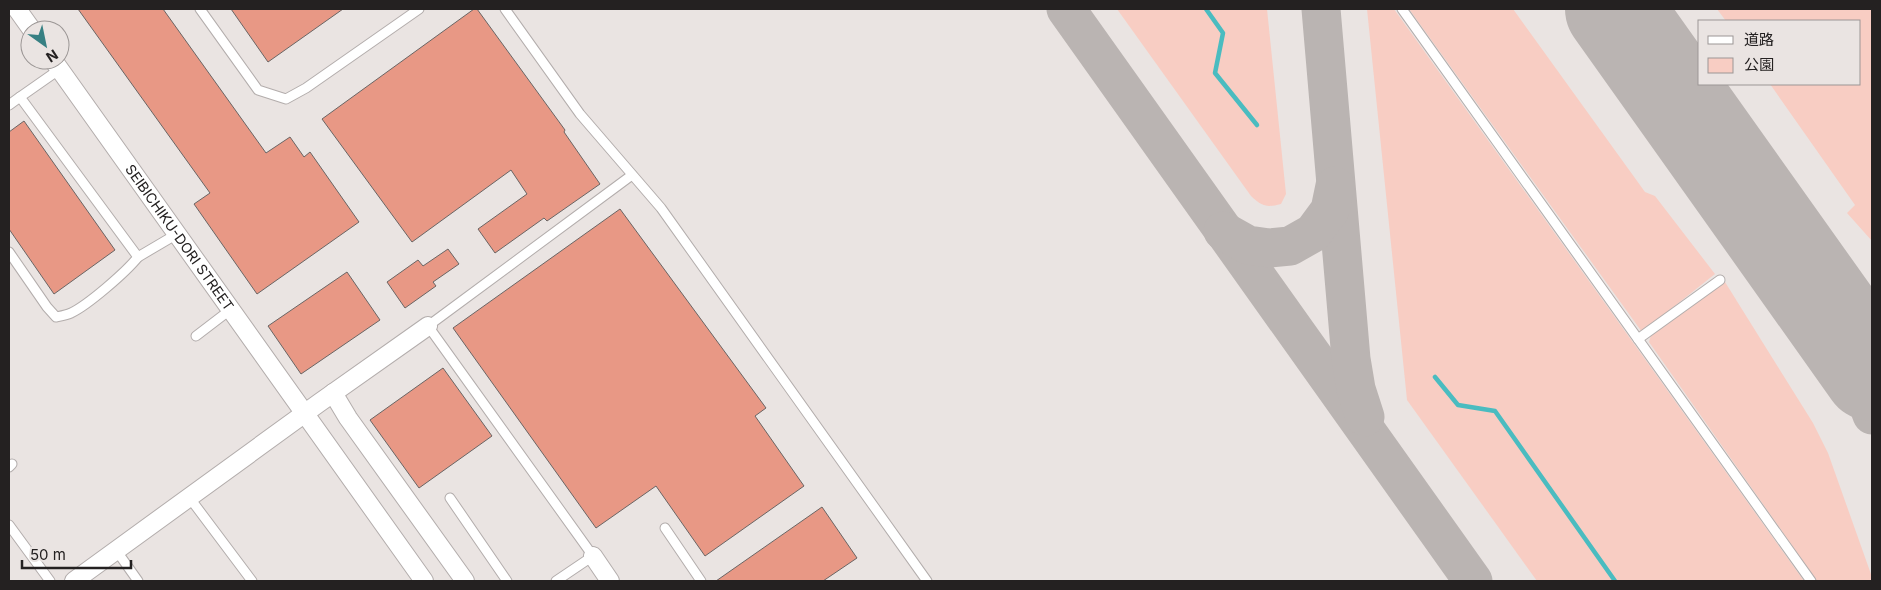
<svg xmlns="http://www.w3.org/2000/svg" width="1881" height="590" font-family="Inter,'Noto Sans JP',sans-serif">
<rect width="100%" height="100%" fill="#eae4e2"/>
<g fill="#f8cdc3">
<path d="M 1117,9 L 1267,9 L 1286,194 L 1281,204 C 1266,208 1262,206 1251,196 Z"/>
<path d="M 1367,9 L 1394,9 L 1804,581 L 1537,581 L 1407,400 Z"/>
<path d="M 1409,9 L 1513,9 L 1645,192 L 1655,196 L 1715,274 L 1642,332 Z"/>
<path d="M 1717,9 L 1872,9 L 1872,241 L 1847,213 L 1855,205 L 1770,84 L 1860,84 L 1860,21 L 1726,21 Z"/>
<path d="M 1725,282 L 1813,423 L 1828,453 L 1872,577 L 1872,581 L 1817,581 L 1649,342 L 1651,335 Z"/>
</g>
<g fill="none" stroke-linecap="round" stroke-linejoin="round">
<g stroke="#4abcc0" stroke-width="4.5">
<path d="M 1206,9 L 1223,33 L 1215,73 L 1257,125"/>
<path d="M 1435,377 L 1458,405 L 1495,411 L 1615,581"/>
</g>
<g stroke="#bab4b2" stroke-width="39">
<path d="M 1066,9 L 1473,581"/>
<path d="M 1321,9 L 1351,359 L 1356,389 L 1365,417"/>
<path d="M 1223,231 L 1248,245 L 1269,248 L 1290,246 L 1313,233 L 1330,210 L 1335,186"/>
<path d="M 1838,324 L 1872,415"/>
</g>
<path stroke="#bab4b2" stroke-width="98" d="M 1614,9 L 1872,372"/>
</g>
<g fill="#e89885" stroke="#6a6564">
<path d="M 78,9 L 163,9 L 266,153 L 290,137 L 304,157 L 310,152 L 359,222 L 257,294 L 194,204 L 210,193 Z"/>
<path d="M 231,9 L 343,9 L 268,62 Z"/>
<path d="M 474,9 L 477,9 L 565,130 L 564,132 L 600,184 L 547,221 L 544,218 L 495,253 L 478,229 L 527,194 L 511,170 L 412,242 L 322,119 Z"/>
<path d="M 24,121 L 115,250 L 54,294 L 9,229 L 9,132 Z"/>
<path d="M 620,209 L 766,408 L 755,416 L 804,486 L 705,556 L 656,486 L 596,528 L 453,328 Z"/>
<path d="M 448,249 L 459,264 L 433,282 L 436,286 L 405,308 L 387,282 L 418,260 L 423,266 Z"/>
<path d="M 347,272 L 380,320 L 301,374 L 268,326 Z"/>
<path d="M 443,368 L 492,436 L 419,488 L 370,420 Z"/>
<path d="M 822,507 L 857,558 L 823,581 L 716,581 Z"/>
</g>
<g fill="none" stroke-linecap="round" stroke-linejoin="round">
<g stroke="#b3adac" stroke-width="11">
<g id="service">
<path d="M 200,9 L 258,90 L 286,99 L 306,88 L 419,9"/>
<path d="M 505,9 L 580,114 L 661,208 L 927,581"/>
<path d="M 1402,9 L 1811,581"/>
<path d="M 60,69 L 20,97 L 138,257 L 177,234"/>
<path d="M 9,105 L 20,97"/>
<path d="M 9,252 L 47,307 L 56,317 C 61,316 67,315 71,313 C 88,305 126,272 138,257"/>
<path d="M 196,336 L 230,310"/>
<path d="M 1638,339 L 1720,280"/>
<path d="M 9,467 L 12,464"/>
<path d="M 189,497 L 252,581"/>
<path d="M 450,498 L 507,581"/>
<path d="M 9,525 L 50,581"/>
<path d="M 665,528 L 701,581"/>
<path d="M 116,550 L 138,581"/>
<path d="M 556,581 L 593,556 L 428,326 L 632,175"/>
</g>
</g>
<g stroke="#b3adac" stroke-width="20">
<g id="minor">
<path d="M 17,9 L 32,30"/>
<path id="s1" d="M 53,60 L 424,581"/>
<path d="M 333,393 L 348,418 L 465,581"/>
<path d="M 593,556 L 610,581"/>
<path d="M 74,581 L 319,403 L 428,326"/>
</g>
</g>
<use href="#service" stroke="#fff" stroke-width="9"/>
<use href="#minor" stroke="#fff" stroke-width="18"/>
</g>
<g text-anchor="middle" stroke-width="4" stroke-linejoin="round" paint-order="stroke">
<g font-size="14" fill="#242121" stroke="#eae4e2">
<text dy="5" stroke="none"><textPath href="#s1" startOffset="218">SEIBICHIKU-DORI STREET</textPath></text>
</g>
</g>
<rect width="1881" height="590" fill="none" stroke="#242121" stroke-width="20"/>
<rect x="1698" y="20" width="162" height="65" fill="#eae4e2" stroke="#9b9695"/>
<rect x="1708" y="36" width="25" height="8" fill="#ffffff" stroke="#9b9695"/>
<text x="1744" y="45" font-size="15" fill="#242121">道路</text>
<rect x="1708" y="58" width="25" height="15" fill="#f8cdc3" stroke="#9b9695"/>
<text x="1744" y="70" font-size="15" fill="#242121">公園</text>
<g transform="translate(45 45) rotate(147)"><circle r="24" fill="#eae4e2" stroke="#9b9695"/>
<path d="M0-4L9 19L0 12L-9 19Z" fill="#378083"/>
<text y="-8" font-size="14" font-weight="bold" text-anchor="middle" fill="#242121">N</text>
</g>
<path d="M22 560v8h109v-8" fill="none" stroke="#242121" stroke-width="2.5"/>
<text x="30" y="560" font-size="15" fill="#242121" stroke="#eae4e2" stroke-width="4" paint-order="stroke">50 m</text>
</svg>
